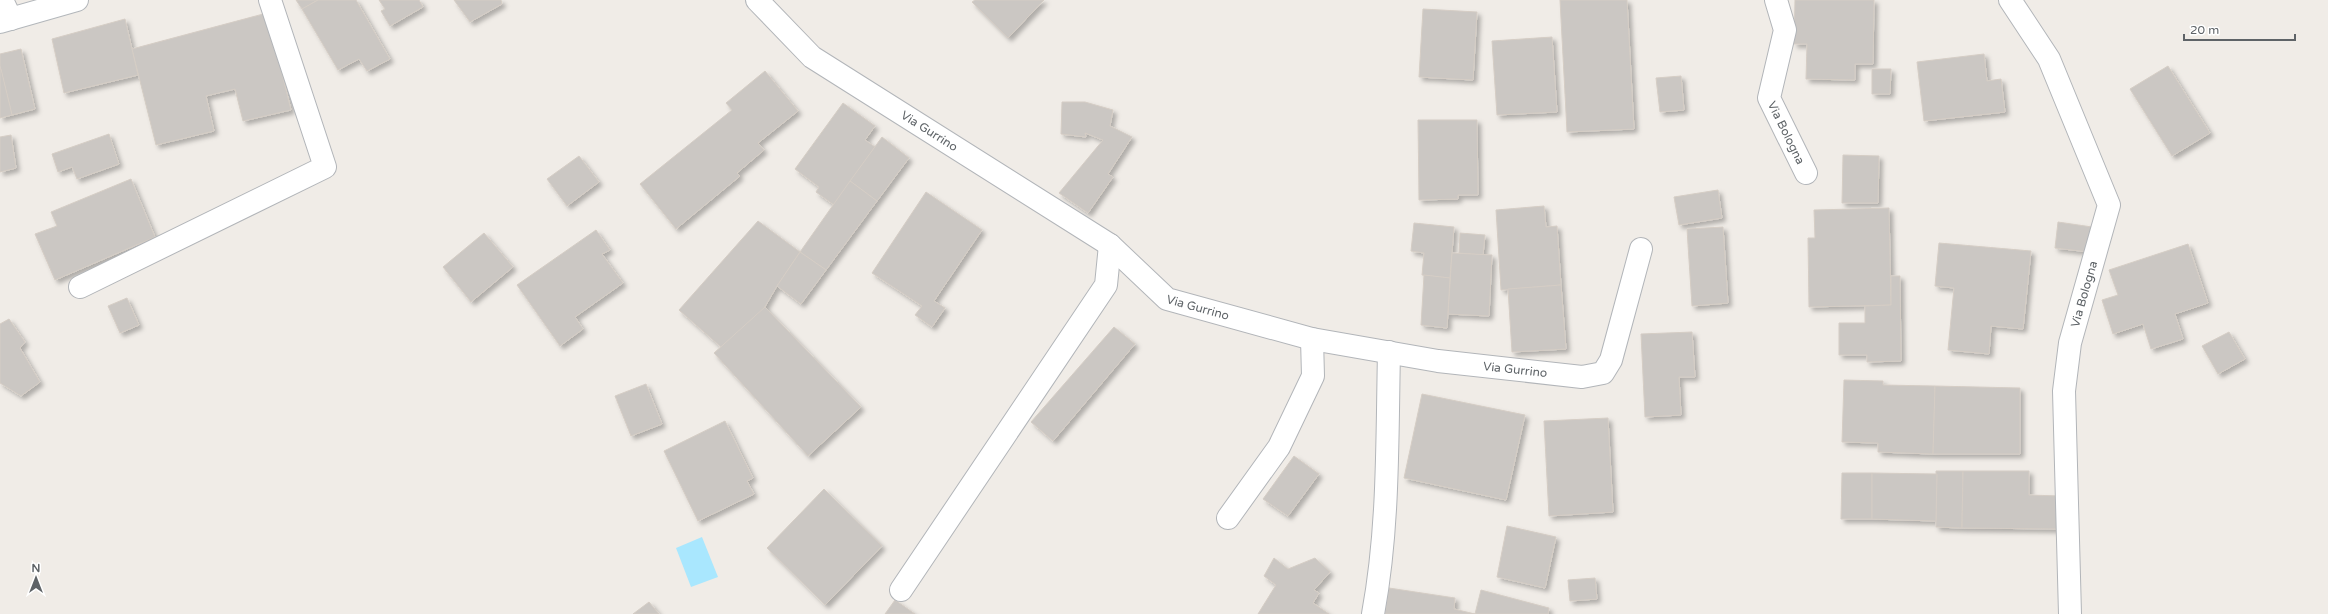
<svg xmlns="http://www.w3.org/2000/svg" width="2328" height="614" font-family="'Varela Round',sans-serif">
<defs>
<filter id="shadow"><feDropShadow dx="3.5" dy="3.5" stdDeviation="2" flood-color="#0004"/></filter>
</defs>
<rect width="100%" height="100%" fill="#f0ece7"/>
<path fill="#a9e7fe" d="M 702,537 L 718,577 L 691,587 L 676,548 Z"/>
<g fill="#cbc7c3" stroke="#d5cdc5" filter="url(#shadow)">
<path d="M 296,0 L 318,0 L 302,9 Z"/>
<path d="M 318,0 L 356,0 L 390,59 L 367,71 L 359,59 L 338,70 L 302,9 Z"/>
<path d="M 379,0 L 419,0 L 423,7 L 390,26 L 381,11 L 385,9 Z"/>
<path d="M 454,0 L 501,0 L 502,4 L 470,22 Z"/>
<path d="M 975,0 L 1044,0 L 1008,38 L 972,2 Z"/>
<path d="M 1560,0 L 1627,0 L 1634,129 L 1567,132 Z"/>
<path d="M 1795,0 L 1874,0 L 1873,64 L 1855,64 L 1855,80 L 1806,79 L 1807,44 L 1794,44 Z"/>
<path d="M 1423,9 L 1477,12 L 1473,80 L 1419,77 Z"/>
<path d="M 267,13 L 291,110 L 243,121 L 235,89 L 206,96 L 214,131 L 156,145 L 132,49 Z"/>
<path d="M 125,19 L 138,75 L 64,93 L 52,39 Z"/>
<path d="M 1552,37 L 1557,112 L 1497,115 L 1492,41 Z"/>
<path d="M 21,49 L 35,109 L 12,115 L 0,66 L 0,54 Z"/>
<path d="M 1984,54 L 1987,81 L 2001,79 L 2005,112 L 1924,121 L 1917,62 Z"/>
<path d="M 2168,66 L 2210,133 L 2172,156 L 2130,89 Z"/>
<path d="M 1,69 L 12,115 L 0,118 L 0,69 Z"/>
<path d="M 1872,69 L 1891,69 L 1890,94 L 1872,94 Z"/>
<path d="M 765,71 L 798,111 L 758,143 L 764,150 L 737,173 L 740,176 L 676,229 L 640,184 L 732,110 L 726,103 Z"/>
<path d="M 1681,76 L 1684,110 L 1660,112 L 1656,78 Z"/>
<path d="M 1062,102 L 1085,102 L 1113,110 L 1110,126 L 1132,137 L 1108,174 L 1113,177 L 1088,213 L 1059,193 L 1103,140 L 1085,133 L 1086,137 L 1061,134 Z"/>
<path d="M 843,103 L 875,126 L 865,140 L 875,147 L 834,205 L 816,192 L 819,187 L 795,169 Z"/>
<path d="M 1418,120 L 1477,120 L 1478,195 L 1458,195 L 1458,199 L 1419,200 Z"/>
<path d="M 109,134 L 119,164 L 77,179 L 72,167 L 58,172 L 52,154 Z"/>
<path d="M 11,135 L 16,168 L 0,172 L 0,137 Z"/>
<path d="M 882,137 L 909,158 L 877,201 L 850,181 Z"/>
<path d="M 1843,155 L 1879,156 L 1878,203 L 1842,203 Z"/>
<path d="M 579,156 L 599,182 L 567,206 L 547,179 Z"/>
<path d="M 131,179 L 155,237 L 55,280 L 35,234 L 57,226 L 51,212 Z"/>
<path d="M 850,181 L 877,201 L 826,270 L 800,252 Z"/>
<path d="M 1718,190 L 1722,218 L 1679,225 L 1674,197 Z"/>
<path d="M 926,192 L 982,230 L 934,301 L 945,308 L 932,327 L 915,315 L 922,306 L 872,273 Z"/>
<path d="M 1544,206 L 1546,227 L 1557,226 L 1561,285 L 1501,290 L 1496,210 Z"/>
<path d="M 1889,208 L 1891,305 L 1809,307 L 1808,238 L 1815,238 L 1814,210 Z"/>
<path d="M 758,221 L 800,252 L 777,286 L 763,310 L 721,347 L 679,310 Z"/>
<path d="M 2058,222 L 2092,227 L 2089,252 L 2055,248 Z"/>
<path d="M 1414,223 L 1454,227 L 1450,278 L 1422,275 L 1424,253 L 1411,251 Z"/>
<path d="M 1723,227 L 1728,303 L 1692,306 L 1687,229 Z"/>
<path d="M 596,230 L 610,250 L 602,254 L 623,283 L 575,317 L 583,329 L 560,346 L 517,285 Z"/>
<path d="M 484,233 L 513,267 L 471,302 L 443,267 Z"/>
<path d="M 1460,233 L 1485,235 L 1483,255 L 1459,253 Z"/>
<path d="M 1939,243 L 2031,251 L 2023,329 L 1991,326 L 1989,354 L 1948,350 L 1954,288 L 1935,286 Z"/>
<path d="M 2188,244 L 2208,303 L 2175,314 L 2183,339 L 2151,349 L 2143,324 L 2113,334 L 2102,300 L 2118,295 L 2109,270 Z"/>
<path d="M 800,252 L 826,270 L 801,304 L 777,286 Z"/>
<path d="M 1452,253 L 1492,255 L 1489,316 L 1448,314 Z"/>
<path d="M 1424,275 L 1450,278 L 1447,328 L 1421,325 Z"/>
<path d="M 1891,276 L 1900,276 L 1901,361 L 1867,362 L 1867,355 L 1839,355 L 1839,323 L 1865,323 L 1865,306 L 1891,305 Z"/>
<path d="M 1561,285 L 1566,349 L 1512,352 L 1508,289 Z"/>
<path d="M 127,298 L 139,325 L 120,333 L 108,306 Z"/>
<path d="M 765,307 L 861,407 L 808,456 L 714,353 Z"/>
<path d="M 9,319 L 25,342 L 20,348 L 40,382 L 21,396 L 0,383 L 0,324 Z"/>
<path d="M 1114,327 L 1135,344 L 1053,441 L 1031,422 Z"/>
<path d="M 1692,332 L 1695,377 L 1679,377 L 1681,415 L 1645,417 L 1641,334 Z"/>
<path d="M 2229,332 L 2245,359 L 2218,374 L 2202,346 Z"/>
<path d="M 1844,380 L 1883,381 L 1883,385 L 1935,386 L 1933,454 L 1878,452 L 1878,443 L 1842,442 Z"/>
<path d="M 646,384 L 662,424 L 631,436 L 615,396 Z"/>
<path d="M 1935,386 L 2020,388 L 2020,454 L 1933,454 Z"/>
<path d="M 1422,394 L 1525,415 L 1506,500 L 1404,478 Z"/>
<path d="M 1608,418 L 1613,512 L 1549,516 L 1544,421 Z"/>
<path d="M 725,421 L 753,478 L 747,481 L 754,494 L 698,521 L 664,451 Z"/>
<path d="M 1294,456 L 1319,474 L 1288,516 L 1263,499 Z"/>
<path d="M 1936,471 L 1963,471 L 1962,528 L 1936,527 Z"/>
<path d="M 1963,471 L 2029,471 L 2029,495 L 2061,496 L 2061,529 L 1962,528 Z"/>
<path d="M 1842,473 L 1872,473 L 1872,519 L 1841,519 Z"/>
<path d="M 1872,473 L 1937,474 L 1936,521 L 1872,519 Z"/>
<path d="M 824,489 L 882,546 L 825,605 L 767,548 Z"/>
<path d="M 1507,526 L 1556,537 L 1545,588 L 1497,577 Z"/>
<path d="M 1274,558 L 1288,569 L 1315,558 L 1330,572 L 1314,590 L 1319,593 L 1313,603 L 1329,614 L 1258,614 L 1276,585 L 1264,576 Z"/>
<path d="M 1595,578 L 1597,599 L 1570,601 L 1568,580 Z"/>
<path d="M 1389,588 L 1455,598 L 1454,609 L 1475,614 L 1385,614 Z"/>
<path d="M 1481,590 L 1549,608 L 1548,614 L 1475,614 Z"/>
<path d="M 895,600 L 915,614 L 885,614 Z"/>
<path d="M 649,602 L 659,614 L 633,614 Z"/>
</g>
<g fill="none" stroke-linecap="round" stroke-linejoin="round">
<g stroke="#b2b5b9" stroke-width="24">
<g id="street">
<path d="M 2,0 L 11,19"/>
<path id="s1" d="M 757,0 L 812,57 L 1110,245 L 1167,299 L 1312,339 L 1438,361 L 1582,377 L 1603,373 L 1611,360 L 1641,249"/>
<path id="s2" d="M 1776,0 L 1785,30 L 1769,98 L 1806,173"/>
<path d="M 2010,0 L 2049,59 L 2109,205 L 2070,343 L 2064,391 L 2070,614"/>
<path d="M 80,287 L 325,167 L 270,0"/>
<path d="M 1228,518 L 1279,447 L 1313,376 L 1312,339"/>
<path d="M 901,590 L 1106,285 L 1110,245"/>
<path d="M 1373,614 C 1389,528 1387,440 1389,352"/>
</g>
</g>
<g stroke="#b3b7bb" stroke-width="24">
<path id="secondary" d="M 0,22 L 77,0"/>
</g>
<use href="#street" stroke="#fff" stroke-width="22"/>
<use href="#secondary" stroke="#fff" stroke-width="22"/>
</g>
<g text-anchor="middle" stroke-width="4" stroke-linejoin="round" paint-order="stroke">
<g font-size="12" fill="#5e6367" stroke="#fff">
<text dy="4" stroke="none"><textPath href="#s1" startOffset="218">Via Gurrino</textPath></text>
<text dy="4" stroke="none"><textPath href="#s2" startOffset="140">Via Bologna</textPath></text>
<text transform="translate(2084 294) rotate(-74)" y="4">Via Bologna</text>
<text dy="4" stroke="none"><textPath href="#s1" startOffset="542">Via Gurrino</textPath></text>
<text dy="4" stroke="none"><textPath href="#s1" startOffset="866">Via Gurrino</textPath></text>
</g>
</g>
<g transform="translate(36 578)" stroke="#ffffff" stroke-width="3" paint-order="stroke">
<path d="M0-3L7 15L0 10L-7 15Z" fill="#5e6367"/>
<text y="-6" font-size="11" font-weight="bold" text-anchor="middle" fill="#5e6367">N</text>
</g>
<path d="M2184 34v6h111v-6" fill="none" stroke="#5e6367" stroke-width="2"/>
<text x="2190" y="34" font-size="12" fill="#5e6367" stroke="#ffffff" stroke-width="3" paint-order="stroke">20 m</text>
</svg>
